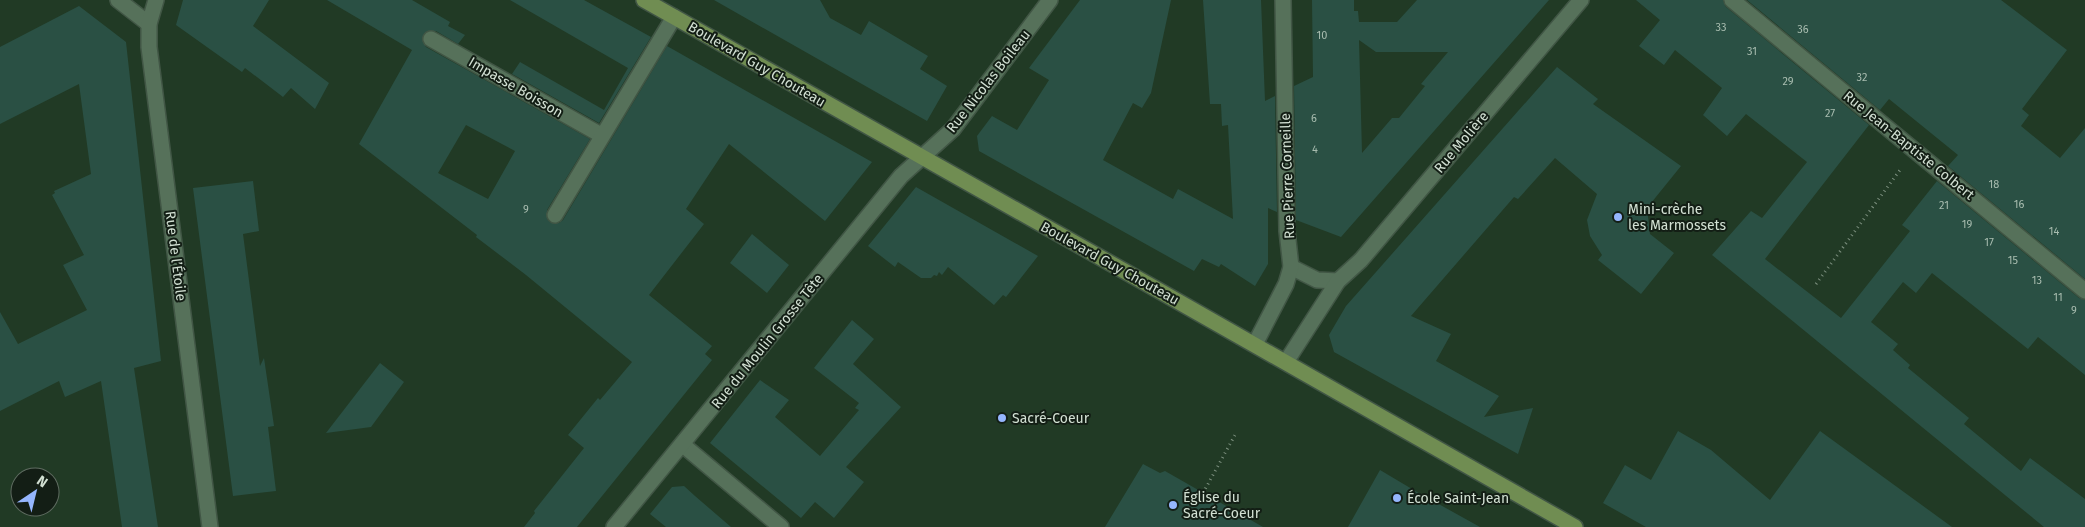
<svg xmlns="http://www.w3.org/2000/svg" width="2085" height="527" font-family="'Fira Sans',sans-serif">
<rect width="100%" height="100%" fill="#213a25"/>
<g fill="#2a5044" fill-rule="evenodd">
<path d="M 183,0 L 269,0 L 253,26 L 329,83 L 315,109 L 291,88 L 283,97 L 245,68 L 242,72 L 176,25 Z"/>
<path d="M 327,0 L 412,0 L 450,22 L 448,26 L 465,35 L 458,44 L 436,31 L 427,31 L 422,39 L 426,47 L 590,139 L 547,210 L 547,219 L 551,223 L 559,223 L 563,220 L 667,46 L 872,162 L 825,221 L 729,144 L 686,209 L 704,224 L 649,295 L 712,346 L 705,354 L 712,360 L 577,527 L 524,527 L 535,513 L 534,511 L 584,448 L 568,435 L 598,398 L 600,400 L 632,362 L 526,275 L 476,237 L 477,235 L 359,144 L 412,50 ZM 466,125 L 515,151 L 488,199 L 438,173 Z"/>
<path d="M 510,0 L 584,0 L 651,37 L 599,123 L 512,74 L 520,62 L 604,110 L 628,68 Z"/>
<path d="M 714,0 L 820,0 L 830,18 L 861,35 L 869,21 L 928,56 L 920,69 L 947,86 L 927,121 Z"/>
<path d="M 1080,0 L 1171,0 L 1151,93 L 1142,108 L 1133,103 L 1103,160 L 1173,199 L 1178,189 L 1233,219 L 1228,125 L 1222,126 L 1221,104 L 1210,104 L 1203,0 L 1261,0 L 1265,101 L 1275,96 L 1277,212 L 1268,208 L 1268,264 L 1255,286 L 1221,264 L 1219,267 L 1202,259 L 1194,271 L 979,151 L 977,136 L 992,116 L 1017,130 L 1049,80 L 1029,68 Z"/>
<path d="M 1312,0 L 1354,0 L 1354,11 L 1358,11 L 1359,22 L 1397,22 L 1417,0 L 1549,0 L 1341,237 L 1296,220 L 1294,86 L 1313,77 ZM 1359,40 L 1376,52 L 1448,52 L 1421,84 L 1425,86 L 1399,118 L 1392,118 L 1362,153 Z"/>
<path d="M 1636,0 L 1723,0 L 1726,7 L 1869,125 L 1765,259 L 1841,318 L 1910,231 L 1902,225 L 1937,181 L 2079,298 L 2085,300 L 2085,375 L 2038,337 L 2028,349 L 1932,273 L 1916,293 L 1903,282 L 1871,322 L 1898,344 L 1893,350 L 1910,365 L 1908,368 L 1969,418 L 1964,424 L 2021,471 L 2030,458 L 2085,499 L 2085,527 L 2044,527 L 1712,255 L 1751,211 L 1762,218 L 1807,162 L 1746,114 L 1727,136 L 1703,115 L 1722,88 L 1675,50 L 1664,65 L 1639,46 L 1660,20 Z"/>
<path d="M 1747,0 L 2001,0 L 2067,50 L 2022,109 L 2029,115 L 2021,126 L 2060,158 L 2085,128 L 2085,279 L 1948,166 L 1958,155 L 1889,99 L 1880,110 Z"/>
<path d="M 79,6 L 126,42 L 161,361 L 134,368 L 158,527 L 122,527 L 101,381 L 65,397 L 59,381 L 0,411 L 0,312 L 18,344 L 87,310 L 63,265 L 84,255 L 52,195 L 55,193 L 54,191 L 91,174 L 79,84 L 0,124 L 0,47 Z"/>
<path d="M 1557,67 L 1598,99 L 1593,104 L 1681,166 L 1647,208 L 1650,234 L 1674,253 L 1641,294 L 1598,260 L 1602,255 L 1590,236 L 1587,220 L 1597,194 L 1555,158 L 1518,199 L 1514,197 L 1411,316 L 1451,334 L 1436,361 L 1499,396 L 1484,417 L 1533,408 L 1518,454 L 1334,352 L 1329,335 L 1346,306 Z"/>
<path d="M 253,181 L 259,231 L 243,234 L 260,366 L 264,358 L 274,426 L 268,427 L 276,491 L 233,496 L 193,188 Z"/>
<path d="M 916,187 L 1038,256 L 1006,297 L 1003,295 L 994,305 L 948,267 L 942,275 L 939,272 L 937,276 L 934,275 L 931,278 L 921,278 L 898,262 L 895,267 L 868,246 Z"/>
<path d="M 752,234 L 789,265 L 767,293 L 730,263 Z"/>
<path d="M 852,320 L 874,339 L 853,364 L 901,407 L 846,467 L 864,482 L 834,518 L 815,502 L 801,518 L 710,443 L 760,380 L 789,400 L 775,417 L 820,456 L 859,410 L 855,408 L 859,403 L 814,368 Z"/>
<path d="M 380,363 L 404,382 L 371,427 L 326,433 Z"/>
<path d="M 1678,431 L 1711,450 L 1770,500 L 1820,431 L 1952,527 L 1646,527 L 1603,503 L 1625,465 L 1651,480 Z"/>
<path d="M 1143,464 L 1160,473 L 1165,471 L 1263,527 L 1105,527 Z"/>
<path d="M 1380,470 L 1417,492 L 1480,527 L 1348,527 Z"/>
<path d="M 684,486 L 695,496 L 731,527 L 666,527 L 650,514 L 672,487 Z"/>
</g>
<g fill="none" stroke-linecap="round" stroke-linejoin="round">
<g stroke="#415645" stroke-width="18">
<g id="minor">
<path d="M 118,0 L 149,24"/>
<path d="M 156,0 L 149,24 L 149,47 L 210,527"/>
<path d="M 1732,0 L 2085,291"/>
<path d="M 431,39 L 601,135"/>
<path d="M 555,215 L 674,17"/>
<path d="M 1291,267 L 1317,280 L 1338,281"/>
<path d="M 1255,344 L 1286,284 L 1291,267 L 1287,231 L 1283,0"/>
<path d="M 1286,362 L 1338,281 L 1361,260 L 1581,0"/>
<path d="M 683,445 L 781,527"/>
<path d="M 614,527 L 901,176 L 953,129 L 1050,0"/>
</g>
</g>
<g stroke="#415645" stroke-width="18">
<path id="major" d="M 644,0 C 955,174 1265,351 1575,527"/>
</g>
<g stroke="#7e9180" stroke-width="3" stroke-dasharray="1 4" stroke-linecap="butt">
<path d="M 1816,284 L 1900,170"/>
<path d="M 1203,493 L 1235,435"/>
</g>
<use href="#minor" stroke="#56715a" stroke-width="15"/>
<use href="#major" stroke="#708d52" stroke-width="15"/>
</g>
<g fill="#95b6fd" stroke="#131e15" stroke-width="2">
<circle cx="1618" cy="217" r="5"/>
<circle cx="1002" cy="418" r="5"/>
<circle cx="1397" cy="498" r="5"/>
<circle cx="1173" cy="505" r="5"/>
</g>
<g text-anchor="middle" stroke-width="4" stroke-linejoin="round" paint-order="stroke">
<g font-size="11" fill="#a8bcaf">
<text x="1721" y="31">33</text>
<text x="1803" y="33">36</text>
<text x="1322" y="39">10</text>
<text x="1752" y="55">31</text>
<text x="1862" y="81">32</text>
<text x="1788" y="85">29</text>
<text x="1830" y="117">27</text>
<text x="1314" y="122">6</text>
<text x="1315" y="153">4</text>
<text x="1994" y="188">18</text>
<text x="2019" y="208">16</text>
<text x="1944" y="209">21</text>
<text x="526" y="213">9</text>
<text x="1967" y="228">19</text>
<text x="2054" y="235">14</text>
<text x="1989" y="246">17</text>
<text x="2013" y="264">15</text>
<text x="2037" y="284">13</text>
<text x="2058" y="301">11</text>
<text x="2074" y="314">9</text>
</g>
<g font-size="14" fill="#d2e0d3" stroke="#131e15">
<text transform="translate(757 64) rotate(30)" y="5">Boulevard Guy Chouteau</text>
<text transform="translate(988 81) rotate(-52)" y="5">Rue Nicolas Boileau</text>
<text transform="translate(516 87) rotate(30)" y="5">Impasse Boisson</text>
<text transform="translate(1461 142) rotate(-50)" y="5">Rue Molière</text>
<text transform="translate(1909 145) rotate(39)" y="5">Rue Jean-Baptiste Colbert</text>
<text transform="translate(1287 176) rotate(-92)" y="5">Rue Pierre Corneille</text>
<text transform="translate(176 256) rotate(83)" y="5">Rue de l’Étoile</text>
<text transform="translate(1110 263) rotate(29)" y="5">Boulevard Guy Chouteau</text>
<text transform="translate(767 341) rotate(-51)" y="5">Rue du Moulin Grosse Tête</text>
</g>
<g font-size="14" fill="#d2e0d3" stroke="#131e15" text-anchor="start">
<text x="1628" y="214">Mini-crèche<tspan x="1628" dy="16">les Marmossets</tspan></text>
<text x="1012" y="423">Sacré-Coeur</text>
<text x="1183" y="502">Église du<tspan x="1183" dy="16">Sacré-Coeur</tspan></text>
<text x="1407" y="503">École Saint-Jean</text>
</g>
</g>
<g transform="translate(35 492) rotate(35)"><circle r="24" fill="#131e15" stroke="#5f6c61"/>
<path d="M0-4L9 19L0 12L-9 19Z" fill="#95b6fd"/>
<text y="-8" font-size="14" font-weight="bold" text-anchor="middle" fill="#d2e0d3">N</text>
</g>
</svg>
